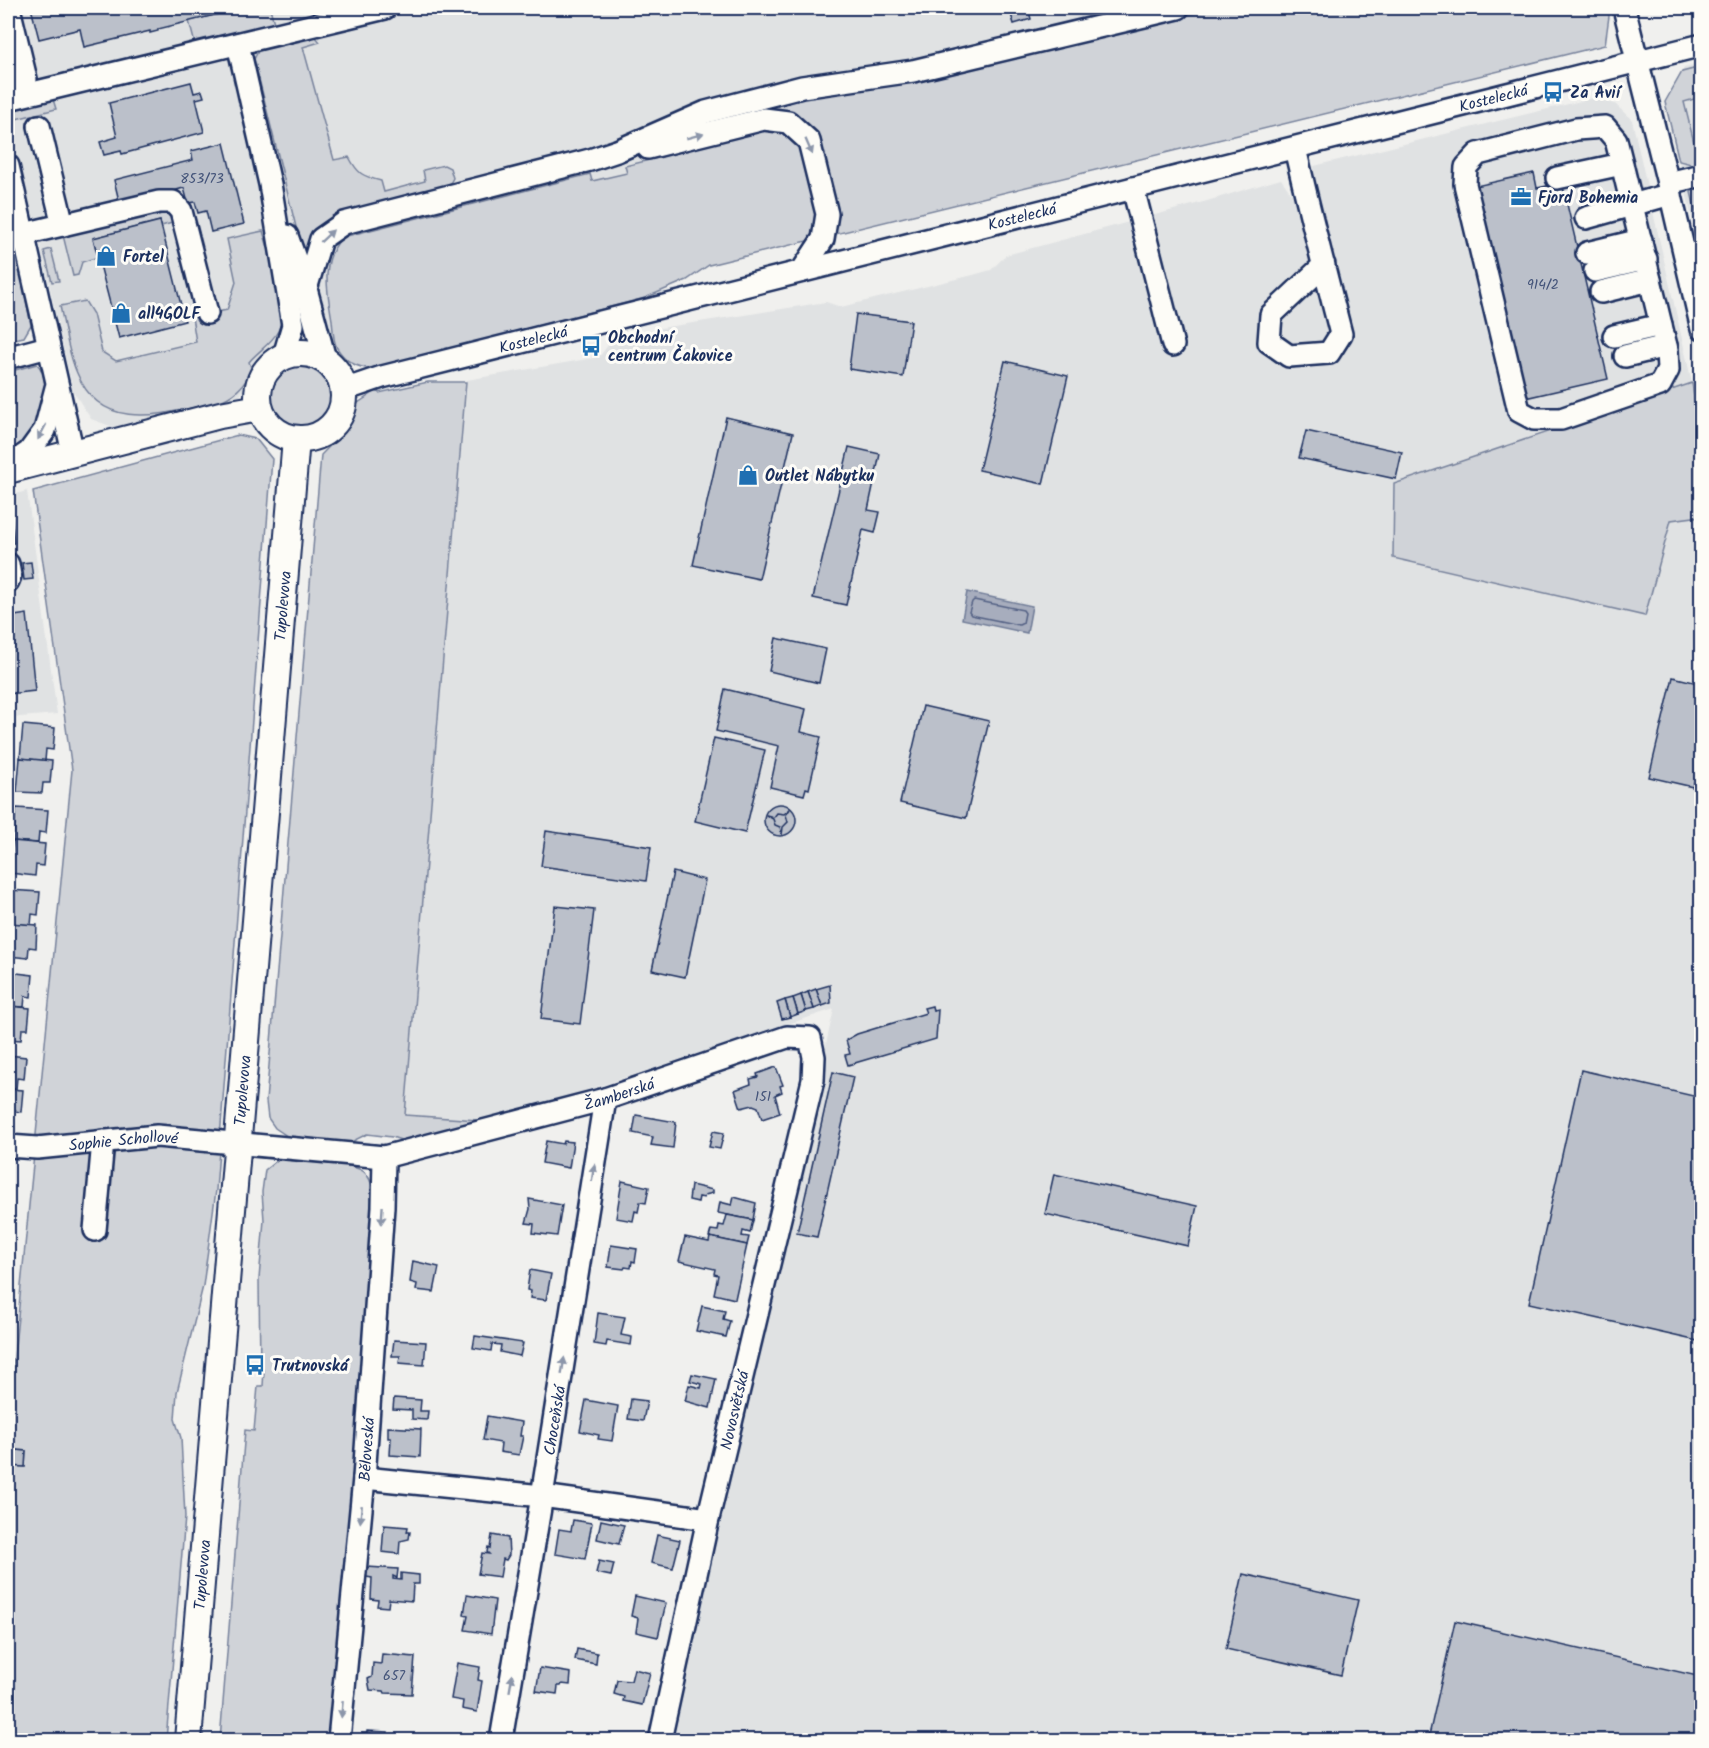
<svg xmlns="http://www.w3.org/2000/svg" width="1709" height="1748" font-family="Kalam,sans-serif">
<rect width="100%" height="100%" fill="#f0f0ee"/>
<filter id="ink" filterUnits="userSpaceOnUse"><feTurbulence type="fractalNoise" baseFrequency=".0167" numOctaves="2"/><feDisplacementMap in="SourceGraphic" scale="12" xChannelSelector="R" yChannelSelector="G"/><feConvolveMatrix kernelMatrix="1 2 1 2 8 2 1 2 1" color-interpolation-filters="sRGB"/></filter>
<g filter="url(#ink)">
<g fill="#e0e2e3">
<path d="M 8,8 L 1216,8 L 926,80 L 843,87 L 797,101 L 683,127 L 662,157 L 625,166 L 627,173 L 592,181 L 590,174 L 343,237 L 336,244 L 330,258 L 328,298 L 336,346 L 324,342 L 302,339 L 283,341 L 268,353 L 256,367 L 240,396 L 233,400 L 145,422 L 113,427 L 91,419 L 73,391 L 39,239 L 8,209 Z"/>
<path d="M 1701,64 L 1701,256 L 1665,102 L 1684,68 Z"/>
<path d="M 1593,98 L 1615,104 L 1632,120 L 1701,422 L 1701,1740 L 667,1740 L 834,1009 L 493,1121 L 405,1115 L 467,380 L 599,357 L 609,344 L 661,328 L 826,302 L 841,307 L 973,275 L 991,270 L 1006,255 L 1207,201 L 1281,179 L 1293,196 L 1312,190 L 1314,166 Z"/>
<path d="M 27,491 L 57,714 L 8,718 L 8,496 Z"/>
</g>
<g fill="#d0d3d8" stroke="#76819b" stroke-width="1.5">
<path d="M 243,8 L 270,8 L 274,23 L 195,44 L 189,21 Z"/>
<path d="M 1216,8 L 1607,8 L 1609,16 L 1605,45 L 709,265 L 687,280 L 645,298 L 375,368 C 358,369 346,363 337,348 C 333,341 333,328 332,320 C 327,291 320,259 343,237 L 590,174 L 592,181 L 627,173 L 625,166 L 662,157 L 658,136 L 843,87 L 926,80 Z"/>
<path d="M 308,33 L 316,37 L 320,42 L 303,47 L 334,160 L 349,157 C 358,174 362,176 381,181 L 384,192 L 425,181 L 423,170 L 444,165 L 450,168 L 453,178 L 449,185 L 337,215 L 320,229 L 306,267 L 254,59 L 261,46 Z"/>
<path d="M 1701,67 L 1701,97 L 1684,102 L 1698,159 L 1701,159 L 1701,165 L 1699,166 L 1679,161 L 1665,102 L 1682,72 Z"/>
<path d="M 52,96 L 56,109 L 8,121 L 9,109 Z"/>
<path d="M 1701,183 L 1701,220 L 1698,221 L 1691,192 Z"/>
<path d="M 165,208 L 176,222 L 161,226 L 160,221 L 93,238 L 98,257 L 82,262 L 78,275 L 73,276 L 62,231 Z"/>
<path d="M 8,209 L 31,325 L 24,337 L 8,340 Z"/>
<path d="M 263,231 C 270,256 290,307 278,331 C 272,343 257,352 249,362 L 252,370 C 244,387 233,397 215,403 C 165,413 102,435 77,373 C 68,353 65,328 60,306 L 85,301 L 93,314 L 102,352 L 116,361 L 196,342 L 192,317 L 227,310 L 236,282 L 227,239 Z"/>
<path d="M 51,249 L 59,281 L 52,282 L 44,251 Z"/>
<path d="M 37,364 C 57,383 36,448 8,448 L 8,372 Z"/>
<circle cx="300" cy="397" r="30"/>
<path d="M 428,382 L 466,382 L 405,1115 L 493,1121 L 407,1142 L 392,1137 L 367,1134 L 347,1144 L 290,1138 L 275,1128 L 268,1118 L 266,1101 L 321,455 L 349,426 L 358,403 L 376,391 L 379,393 Z"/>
<path d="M 1692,383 L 1701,449 L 1701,516 L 1671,520 L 1645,616 L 1393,558 L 1394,484 Z"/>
<path d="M 238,435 L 256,439 L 272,459 L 216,1190 L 203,1286 L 177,1392 L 175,1419 L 181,1438 L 185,1517 L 166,1740 L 8,1740 L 8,1466 L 25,1467 L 26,1451 L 9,1450 L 8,1459 L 8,1418 L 72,770 L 33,491 Z"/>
<path d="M 280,1158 C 298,1160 352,1162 364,1172 C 371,1177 373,1189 375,1197 L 332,1740 L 220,1740 L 245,1430 L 254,1431 L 258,1386 L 263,1386 L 264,1370 L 260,1369 L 259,1279 L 264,1220 L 262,1192 L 265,1170 Z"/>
</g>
<path fill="#a7adbd" stroke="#6f7b97" stroke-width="1.5" d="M 967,592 L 1032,606 L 1027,633 L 962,619 Z"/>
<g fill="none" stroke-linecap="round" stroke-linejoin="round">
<path stroke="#536184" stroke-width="1.5" d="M 974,600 L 1023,610 L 1025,613 L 1023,623 L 1019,625 L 971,615 L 969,612 L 972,602 Z"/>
</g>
<g fill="#bbc0ca" stroke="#1b2f5e" stroke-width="1.5">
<path d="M 31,8 L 243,8 L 158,29 L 158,31 L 150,33 L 150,31 L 84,47 L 80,29 L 39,39 Z"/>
<path d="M 1009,8 L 1028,8 L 1031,19 L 1014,24 Z"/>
<path d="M 191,82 L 194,93 L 202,91 L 204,97 L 196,99 L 204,132 L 122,154 L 121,151 L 104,155 L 100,142 L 117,137 L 109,103 Z"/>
<path d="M 224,143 L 244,224 L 211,232 L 206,211 L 198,213 L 195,202 L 188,203 L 184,188 L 135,201 L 134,197 L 119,201 L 114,180 L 193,160 L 191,151 Z"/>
<path d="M 1534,173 L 1537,188 L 1562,183 L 1608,379 L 1525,398 L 1476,186 Z"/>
<path d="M 160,221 L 185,321 L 119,338 L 93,238 Z"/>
<path d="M 856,314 L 911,321 L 903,377 L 849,369 Z"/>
<path d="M 1005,361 L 1068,376 L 1043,484 L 979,470 Z"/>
<path d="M 726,417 L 793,433 L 759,579 L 693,565 Z"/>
<path d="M 1306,431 L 1402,452 L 1396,479 L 1299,458 Z"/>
<path d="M 849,447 L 880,454 L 868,510 L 880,512 L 875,533 L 863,530 L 846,605 L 813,598 Z"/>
<path d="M 8,514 L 11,514 L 14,543 L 8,544 Z"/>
<path d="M 31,562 L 33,579 L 24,580 L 22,563 Z"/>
<path d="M 27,614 L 35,691 L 8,694 L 8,617 Z"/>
<path d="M 776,638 L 826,649 L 819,683 L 769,671 Z"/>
<path d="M 1673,677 L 1702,684 L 1702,752 L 1693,787 L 1649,777 Z"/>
<path d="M 725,689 L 806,709 L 801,732 L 821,737 L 809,789 L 806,788 L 804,795 L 770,787 L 779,746 L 716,731 Z"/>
<path d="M 923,706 L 989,721 L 966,818 L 900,803 Z"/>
<path d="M 23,725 L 55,728 L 53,750 L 46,749 L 45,761 L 20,758 Z"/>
<path d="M 714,738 L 765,750 L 745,833 L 695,821 Z"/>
<path d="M 20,758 L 52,761 L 50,783 L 43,783 L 42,793 L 17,792 Z"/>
<circle cx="780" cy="820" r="16"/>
<path d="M 16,808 L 48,810 L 46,833 L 39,832 L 38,843 L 13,841 Z"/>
<path d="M 790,809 L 786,815 L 788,822 L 783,827 L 782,835 L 780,827 L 775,825 L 773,819 L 766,815 L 774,817 L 777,813 L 784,814 Z"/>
<path d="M 546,831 L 651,847 L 646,881 L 541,866 Z"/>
<path d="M 13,841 L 45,844 L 43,866 L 36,865 L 35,876 L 10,873 Z"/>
<path d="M 673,872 L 705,880 L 685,977 L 652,970 Z"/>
<path d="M 9,890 L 40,892 L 38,915 L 32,914 L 31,925 L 8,923 Z"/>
<path d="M 555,906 L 594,910 L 580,1024 L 541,1019 Z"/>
<path d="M 8,923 L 37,925 L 36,948 L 29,947 L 28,958 L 8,956 Z"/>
<path d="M 8,972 L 33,975 L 31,997 L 25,996 L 24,1007 L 8,1006 Z"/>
<path d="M 830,985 L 831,1003 L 822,1006 L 816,989 Z"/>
<path d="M 816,989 L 822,1006 L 814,1009 L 808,992 Z"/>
<path d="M 808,992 L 814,1009 L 806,1011 L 801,995 Z"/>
<path d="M 801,995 L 806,1011 L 798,1014 L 793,998 Z"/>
<path d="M 793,998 L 798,1014 L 790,1017 L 785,1000 Z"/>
<path d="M 785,1000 L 790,1017 L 782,1019 L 777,1003 Z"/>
<path d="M 8,1006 L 30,1008 L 28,1029 L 22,1029 L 21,1040 L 8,1039 Z"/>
<path d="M 932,1006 L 933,1011 L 938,1010 L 936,1039 L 848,1065 L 845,1055 L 850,1054 L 846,1040 L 857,1034 L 926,1013 L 924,1008 Z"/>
<path d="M 8,1055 L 26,1057 L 24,1079 L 17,1078 L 16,1089 L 8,1089 Z"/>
<path d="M 776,1067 L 783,1085 L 780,1086 L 782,1092 L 775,1095 L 780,1113 L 762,1119 L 758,1107 L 753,1105 L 741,1108 L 735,1090 L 751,1084 L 750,1079 L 758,1077 L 757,1074 Z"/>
<path d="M 1581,1070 L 1702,1098 L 1702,1342 L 1529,1303 Z"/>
<path d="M 833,1072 L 853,1077 L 817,1237 L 797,1233 Z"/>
<path d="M 8,1089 L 23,1090 L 21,1112 L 14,1111 L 14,1122 L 8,1122 Z"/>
<path d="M 636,1115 L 676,1122 L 673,1148 L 651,1145 L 653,1137 L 633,1133 Z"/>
<path d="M 713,1131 L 724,1133 L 720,1149 L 709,1147 Z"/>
<path d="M 546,1141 L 563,1144 L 564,1141 L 573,1142 L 569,1168 L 542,1163 Z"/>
<path d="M 1054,1174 L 1197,1206 L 1188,1246 L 1045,1214 Z"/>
<path d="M 622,1181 L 649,1187 L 646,1203 L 640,1202 L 638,1212 L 635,1211 L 633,1221 L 616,1218 Z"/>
<path d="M 691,1185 L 713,1190 L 713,1193 L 705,1195 L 704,1198 L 699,1197 L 698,1202 L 689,1200 Z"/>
<path d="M 734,1197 L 756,1203 L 753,1220 L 718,1213 L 720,1202 L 732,1205 Z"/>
<path d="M 529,1199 L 562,1205 L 557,1236 L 533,1233 L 534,1224 L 526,1223 L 530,1209 Z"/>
<path d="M 727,1215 L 753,1220 L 750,1233 L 743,1231 L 742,1236 L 749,1237 L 747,1245 L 709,1237 L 711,1230 L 718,1231 L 719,1225 L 724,1226 Z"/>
<path d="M 685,1237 L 709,1242 L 710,1237 L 747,1245 L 735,1299 L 714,1294 L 718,1275 L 714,1274 L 715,1269 L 679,1261 Z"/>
<path d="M 611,1245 L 637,1249 L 635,1262 L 632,1261 L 631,1268 L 625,1267 L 624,1269 L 608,1267 Z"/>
<path d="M 413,1261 L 439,1267 L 434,1292 L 416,1290 L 417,1284 L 410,1282 Z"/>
<path d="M 530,1270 L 551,1274 L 546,1300 L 530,1298 L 531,1291 L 527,1290 Z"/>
<path d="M 702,1306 L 725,1311 L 723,1319 L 730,1321 L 726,1337 L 696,1331 Z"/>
<path d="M 598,1313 L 625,1317 L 621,1335 L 632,1337 L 631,1345 L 607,1341 L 606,1346 L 594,1344 Z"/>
<path d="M 475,1336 L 523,1343 L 520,1356 L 500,1352 L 501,1345 L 492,1344 L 491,1351 L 473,1348 Z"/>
<path d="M 394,1340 L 426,1342 L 424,1365 L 399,1363 L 400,1356 L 392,1356 Z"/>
<path d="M 692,1374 L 716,1379 L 710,1408 L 685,1401 L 689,1385 L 701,1388 L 702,1384 L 690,1381 Z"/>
<path d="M 394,1398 L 421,1400 L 420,1411 L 428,1411 L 427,1420 L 412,1419 L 412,1410 L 393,1409 Z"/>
<path d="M 631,1399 L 647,1401 L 643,1421 L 628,1419 Z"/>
<path d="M 586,1400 L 618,1406 L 612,1441 L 598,1439 L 599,1435 L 580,1431 Z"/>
<path d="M 487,1416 L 522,1422 L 520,1436 L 523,1436 L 519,1455 L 500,1452 L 501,1443 L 483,1440 Z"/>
<path d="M 388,1427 L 421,1429 L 420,1457 L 390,1455 L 391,1438 L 388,1438 Z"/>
<path d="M 8,1449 L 26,1451 L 25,1467 L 8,1466 Z"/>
<path d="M 573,1520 L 592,1523 L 585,1559 L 555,1554 L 559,1529 L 571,1531 Z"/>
<path d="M 601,1520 L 624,1525 L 619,1544 L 597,1539 Z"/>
<path d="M 384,1525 L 408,1527 L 407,1532 L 410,1532 L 409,1539 L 400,1541 L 399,1554 L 382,1552 Z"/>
<path d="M 492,1535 L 508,1538 L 509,1555 L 506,1560 L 503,1559 L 500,1577 L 478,1574 L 482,1553 L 489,1554 L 487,1552 L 488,1547 L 490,1548 Z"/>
<path d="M 657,1535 L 680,1540 L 673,1568 L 651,1563 Z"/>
<path d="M 599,1561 L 614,1564 L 611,1576 L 596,1573 Z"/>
<path d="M 367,1567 L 398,1569 L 397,1578 L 393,1576 L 393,1579 L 401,1580 L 401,1573 L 419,1575 L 419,1584 L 413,1584 L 412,1601 L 389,1599 L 388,1607 L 377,1606 L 378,1600 L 371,1599 L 372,1578 L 366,1577 Z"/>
<path d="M 1243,1574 L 1358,1600 L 1341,1675 L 1226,1649 Z"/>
<path d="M 467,1595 L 495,1600 L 491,1634 L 465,1630 L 468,1616 L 464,1615 Z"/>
<path d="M 635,1596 L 666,1603 L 658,1637 L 636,1632 L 638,1618 L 631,1616 Z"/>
<path d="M 1455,1621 L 1702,1677 L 1702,1727 L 1698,1740 L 1428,1740 Z"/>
<path d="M 577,1649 L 597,1653 L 596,1664 L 575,1660 Z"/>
<path d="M 382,1654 L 415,1657 L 412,1694 L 385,1693 L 384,1691 L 370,1690 L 368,1679 L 372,1677 L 373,1663 L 381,1664 Z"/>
<path d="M 457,1663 L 480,1667 L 478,1680 L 482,1681 L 477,1712 L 462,1709 L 463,1701 L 451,1699 Z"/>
<path d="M 540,1668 L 571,1673 L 570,1685 L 562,1684 L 561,1686 L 558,1686 L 557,1694 L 536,1691 Z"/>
<path d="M 634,1669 L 650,1673 L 642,1705 L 623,1701 L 624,1697 L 614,1694 L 617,1680 L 631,1681 Z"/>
<path d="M 367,1731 L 388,1732 L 387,1740 L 366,1740 Z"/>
</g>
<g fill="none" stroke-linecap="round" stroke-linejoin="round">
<g stroke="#1b2f5e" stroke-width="26">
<g id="minor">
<path d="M 1624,8 L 1668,183 L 1702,329"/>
<path d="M 238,44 L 270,184 L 293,325 L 284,356"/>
<path d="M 8,87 L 26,79 L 9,8"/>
<path d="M 8,99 L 385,8"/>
<path d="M 39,126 L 63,225"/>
<path d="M 1605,127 L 1616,140 L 1622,164 L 1667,350 L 1668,370 L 1660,385 L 1561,419 L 1534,419 L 1519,411 L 1465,184 L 1466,167 L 1478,154 L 1576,129 Z"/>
<path d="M 648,148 L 764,119 L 788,122 L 809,141 L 827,214 L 823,239 L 802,271"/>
<path d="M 1295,148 C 1309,210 1325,272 1341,334 L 1329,353 L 1289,356 L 1269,342 L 1271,315 L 1324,265"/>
<path d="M 8,166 L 73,453"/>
<path d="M 1557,178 L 1622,164"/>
<path d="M 1668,183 L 1702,175"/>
<path d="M 1133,188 L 1173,345"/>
<path d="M 1586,218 L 1671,194"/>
<path d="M 24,234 L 159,202 L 173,202 L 181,211 L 207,313"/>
<path d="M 287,236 L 306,289 L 325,359"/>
<path d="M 1587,253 L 1641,240"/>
<path d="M 1595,271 L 1646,259"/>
<path d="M 306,289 L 321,239 L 344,223 L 590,160 L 617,151 L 706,112 L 802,87 L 913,71 L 1178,8"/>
<path d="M 1601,292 L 1650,280"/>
<path d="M 1614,336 L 1661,325"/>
<path d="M 8,353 L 14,356 L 48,347"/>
<path d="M 1625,356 L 1666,346"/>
<path id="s1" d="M 344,390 L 382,377 L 1702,45"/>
<path d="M 8,466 L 29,452 L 45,430 L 56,388"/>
<path d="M 8,564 L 10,576 L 8,581"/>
<path id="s2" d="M 8,1146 L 37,1148 L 157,1136 L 384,1157 L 605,1099 L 787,1037 L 810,1038 L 814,1057 L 813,1080 L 708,1519 L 660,1740"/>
<path d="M 95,1230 L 103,1141"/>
<path d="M 364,1478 L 542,1496 L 708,1519"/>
<path id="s3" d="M 339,1740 L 364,1478 L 383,1207 L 384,1157"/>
<path id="s4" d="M 501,1740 L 542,1496 L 605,1099"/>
</g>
</g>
<g stroke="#1b2f5e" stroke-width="30">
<g id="major">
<circle cx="301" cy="396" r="43"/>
<path d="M 8,470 L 220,415 L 259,408"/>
<path id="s5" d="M 188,1740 L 296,439"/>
</g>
</g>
<use href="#minor" stroke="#fdfcf7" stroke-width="21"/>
<use href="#major" stroke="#fdfcf7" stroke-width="26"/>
</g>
<defs><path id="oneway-solid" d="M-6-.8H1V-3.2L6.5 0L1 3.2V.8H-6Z" transform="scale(1.5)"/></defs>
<g fill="#8c96aa">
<use href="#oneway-solid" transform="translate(695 136) rotate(-15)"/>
<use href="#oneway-solid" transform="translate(809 147) rotate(67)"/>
<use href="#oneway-solid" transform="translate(327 236) rotate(-43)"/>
<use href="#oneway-solid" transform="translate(42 432) rotate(118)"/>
<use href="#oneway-solid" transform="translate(593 1173) rotate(-81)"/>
<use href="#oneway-solid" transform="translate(382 1215) rotate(94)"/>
<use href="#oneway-solid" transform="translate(563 1366) rotate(-81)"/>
<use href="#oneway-solid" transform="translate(361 1514) rotate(95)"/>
<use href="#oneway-solid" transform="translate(511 1683) rotate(-80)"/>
<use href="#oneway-solid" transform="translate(342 1709) rotate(95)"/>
</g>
</g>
<defs>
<g id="bus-bare" transform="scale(1.62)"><path d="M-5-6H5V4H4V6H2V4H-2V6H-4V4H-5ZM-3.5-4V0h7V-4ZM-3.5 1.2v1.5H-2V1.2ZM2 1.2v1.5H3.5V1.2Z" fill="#1f6fb2" stroke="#fdfcf7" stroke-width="2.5" paint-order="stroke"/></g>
<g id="office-bare" transform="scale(1.62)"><path d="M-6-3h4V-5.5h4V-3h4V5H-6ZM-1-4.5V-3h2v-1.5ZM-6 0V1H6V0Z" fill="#1f6fb2" stroke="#fdfcf7" stroke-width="2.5" paint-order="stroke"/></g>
<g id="shop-bare" transform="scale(1.62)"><path d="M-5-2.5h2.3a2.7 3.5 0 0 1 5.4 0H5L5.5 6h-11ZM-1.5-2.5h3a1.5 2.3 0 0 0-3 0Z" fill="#1f6fb2" stroke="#fdfcf7" stroke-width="2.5" paint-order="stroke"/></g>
</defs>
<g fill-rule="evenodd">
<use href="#bus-bare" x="1553" y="92"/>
<use href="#office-bare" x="1521" y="197"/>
<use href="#shop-bare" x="106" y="256"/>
<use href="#shop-bare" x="121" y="313"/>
<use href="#bus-bare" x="591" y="346"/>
<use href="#shop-bare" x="748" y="475"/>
<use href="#bus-bare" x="255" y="1365"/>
</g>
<g text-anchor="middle" stroke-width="6" stroke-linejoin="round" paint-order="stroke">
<g font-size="14" fill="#435379">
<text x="202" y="183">853/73</text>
<text x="1543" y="289">914/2</text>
<text x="763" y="1101">151</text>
<text x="394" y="1680">657</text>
</g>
<g font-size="16" font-weight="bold" fill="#1b2f5e" stroke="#fdfcf7" text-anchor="start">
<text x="1570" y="98">Za Avií</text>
<text x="1538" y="203">Fjord Bohemia</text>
<text x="123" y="262">Fortel</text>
<text x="138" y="319">all4GOLF</text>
<text x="608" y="343">Obchodní<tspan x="608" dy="18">centrum Čakovice</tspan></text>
<text x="765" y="481">Outlet Nábytku</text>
<text x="272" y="1371">Trutnovská</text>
</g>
<g font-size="16" fill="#1b2f5e" stroke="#fdfcf7">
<text dy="6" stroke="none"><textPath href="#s1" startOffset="1186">Kostelecká</textPath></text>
<text dy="6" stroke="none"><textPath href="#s1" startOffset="700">Kostelecká</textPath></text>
<text dy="6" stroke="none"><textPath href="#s1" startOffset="196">Kostelecká</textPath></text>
<text dy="6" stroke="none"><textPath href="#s5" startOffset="1138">Tupolevova</textPath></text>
<text dy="6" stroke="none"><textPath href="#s5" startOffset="652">Tupolevova</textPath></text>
<text dy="6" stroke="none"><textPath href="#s2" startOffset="621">Žamberská</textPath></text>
<text dy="6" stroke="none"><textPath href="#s2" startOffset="116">Sophie Schollové</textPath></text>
<text transform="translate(734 1410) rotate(-77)" y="6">Novosvětská</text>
<text dy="6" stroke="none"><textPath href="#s4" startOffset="324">Choceňská</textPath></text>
<text dy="6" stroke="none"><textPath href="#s3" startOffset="292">Běloveská</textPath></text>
<text dy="6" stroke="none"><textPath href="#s5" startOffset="166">Tupolevova</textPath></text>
</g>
</g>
<rect width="1709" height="1748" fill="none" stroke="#fdfcf7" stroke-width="30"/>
<rect x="15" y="15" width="1679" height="1718" fill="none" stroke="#1b2f5e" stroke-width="2" filter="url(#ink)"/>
</svg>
